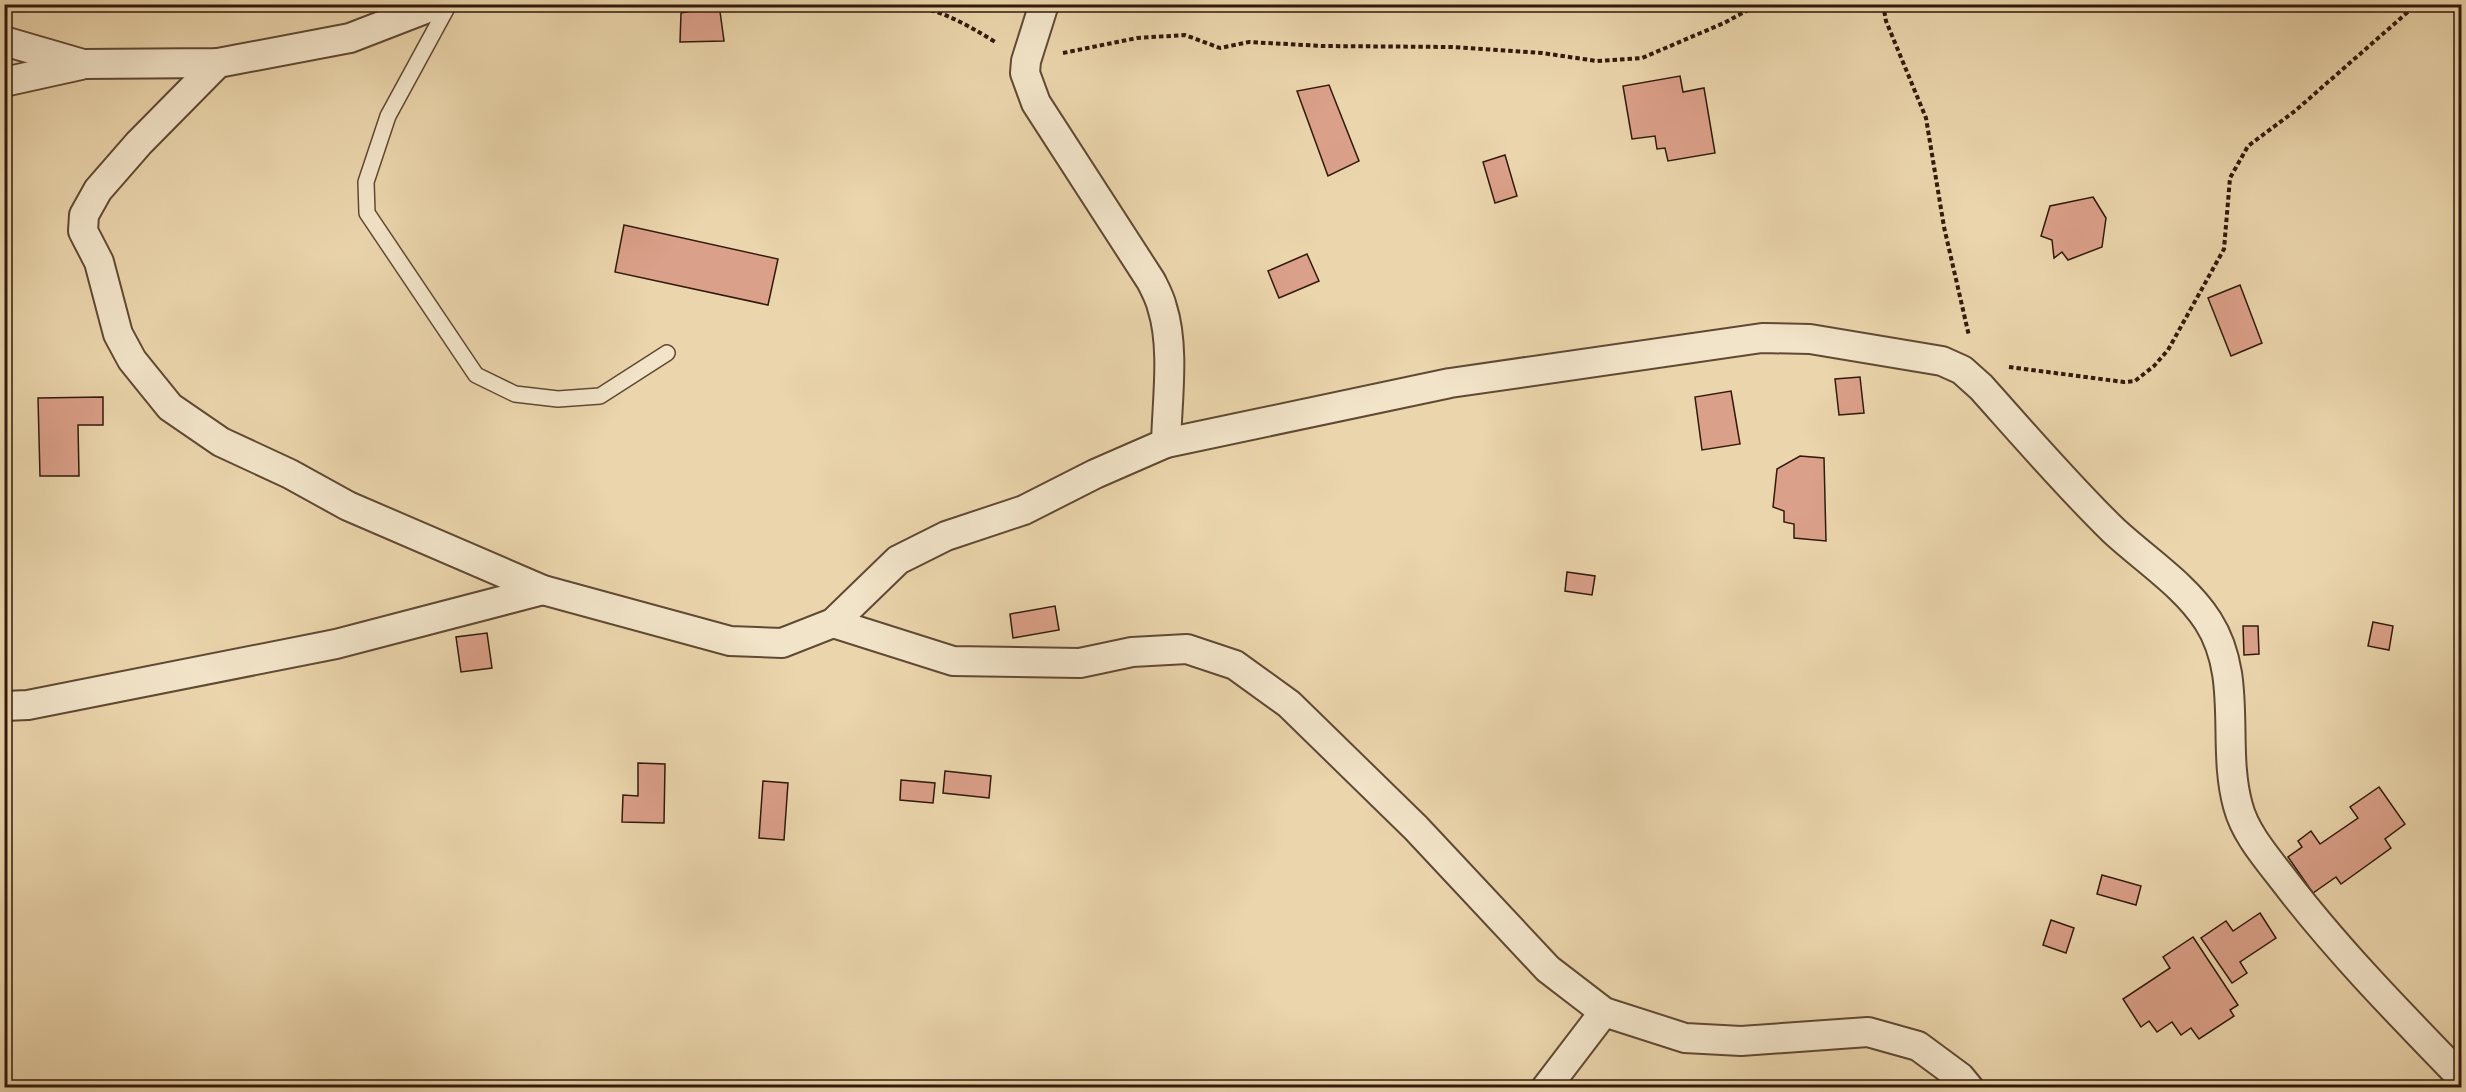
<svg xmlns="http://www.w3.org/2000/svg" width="2466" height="1092" font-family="'IM FELL English',serif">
<rect width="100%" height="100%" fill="#ebd5ac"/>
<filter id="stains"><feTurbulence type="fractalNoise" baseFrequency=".00333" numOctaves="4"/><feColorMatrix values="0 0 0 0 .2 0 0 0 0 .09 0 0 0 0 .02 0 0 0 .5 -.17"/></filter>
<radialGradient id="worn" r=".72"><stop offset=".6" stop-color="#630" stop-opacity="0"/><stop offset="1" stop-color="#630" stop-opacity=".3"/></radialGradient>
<g fill="#dba089" stroke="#311a0b" stroke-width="1.5">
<path d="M 696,4 L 719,4 L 724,41 L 680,42 L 681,13 L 696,10 Z"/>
<path d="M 1680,76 L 1683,92 L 1704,88 L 1715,153 L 1668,161 L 1665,148 L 1657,149 L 1655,136 L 1632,139 L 1623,86 Z"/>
<path d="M 1329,85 L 1359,161 L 1328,176 L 1297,91 Z"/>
<path d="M 1505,155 L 1517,196 L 1495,203 L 1483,162 Z"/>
<path d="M 2093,197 L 2106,218 L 2102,247 L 2068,260 L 2062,252 L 2054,258 L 2052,240 L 2041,236 L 2050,206 Z"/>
<path d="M 624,225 L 778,259 L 768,305 L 615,272 Z"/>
<path d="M 1307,254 L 1319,281 L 1279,298 L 1268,271 Z"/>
<path d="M 2240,285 L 2262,343 L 2231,356 L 2208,298 Z"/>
<path d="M 1860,377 L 1864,413 L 1839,415 L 1835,379 Z"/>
<path d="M 1731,391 L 1740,444 L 1702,450 L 1695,397 Z"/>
<path d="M 103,397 L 103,425 L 78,425 L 79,476 L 40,476 L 38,398 Z"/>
<path d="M 1800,456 L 1824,458 L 1826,541 L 1794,538 L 1794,524 L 1784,522 L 1784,511 L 1773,507 L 1777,469 Z"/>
<path d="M 1567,572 L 1595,576 L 1592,595 L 1565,591 Z"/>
<path d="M 1055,606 L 1059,630 L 1013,638 L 1010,614 Z"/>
<path d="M 2373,622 L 2393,626 L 2389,650 L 2368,646 Z"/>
<path d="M 2243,626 L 2258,626 L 2259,654 L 2244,655 Z"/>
<path d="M 487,633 L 492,668 L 461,672 L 456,637 Z"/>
<path d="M 638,763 L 665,764 L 664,823 L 622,822 L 623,795 L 638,796 Z"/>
<path d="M 945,771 L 991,776 L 989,798 L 943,793 Z"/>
<path d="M 901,780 L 935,783 L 933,803 L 900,800 Z"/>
<path d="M 763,781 L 788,783 L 784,840 L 759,838 Z"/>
<path d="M 2379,787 L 2405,824 L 2385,839 L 2391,848 L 2341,884 L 2336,877 L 2313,893 L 2288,857 L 2302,847 L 2298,841 L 2311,831 L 2320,844 L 2358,818 L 2350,807 Z"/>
<path d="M 2102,875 L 2141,886 L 2136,905 L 2097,894 Z"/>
<path d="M 2260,913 L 2276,938 L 2240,962 L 2247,973 L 2232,983 L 2201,938 L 2226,921 L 2233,931 Z"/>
<path d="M 2051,920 L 2074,928 L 2066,953 L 2043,945 Z"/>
<path d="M 2193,937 L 2238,1005 L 2230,1010 L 2234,1016 L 2199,1039 L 2191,1028 L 2181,1035 L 2172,1022 L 2157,1032 L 2149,1021 L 2141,1027 L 2123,999 L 2170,968 L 2163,957 Z"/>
</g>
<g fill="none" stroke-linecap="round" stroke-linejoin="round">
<g stroke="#604933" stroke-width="18">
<path id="lane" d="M 449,4 L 388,116 L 366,182 L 367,213 L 476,375 L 515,394 L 558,399 L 600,396 L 667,353"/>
</g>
<g stroke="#604933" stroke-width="32">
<g id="street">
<path d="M 4,41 L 83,64 L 218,63 L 350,38 L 438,4"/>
<path d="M 218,63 L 139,143 L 98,190 L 84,215 L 83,231 L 99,262 L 118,334 L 132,360 L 170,407 L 221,442 L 290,474 L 348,506 L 543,590 L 730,641 L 782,643 L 833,623 L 898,560 L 946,536 L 1024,510 L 1095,474 L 1166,443 C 1167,402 1175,347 1162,307 C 1160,298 1155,289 1151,281 L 1036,103 L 1025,73 L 1026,61 L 1044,4"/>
<path d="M 4,82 L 81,65"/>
<path d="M 1166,443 L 1450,383 L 1762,338 L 1810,339 L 1942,361 L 1962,370 L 1981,387 C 2024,435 2067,485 2113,530 C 2144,559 2185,585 2208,621 C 2244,677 2221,745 2238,806 C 2245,833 2266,857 2283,879 C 2337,950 2400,1014 2462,1078"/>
<path d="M 833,623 L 953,661 L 1080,663 L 1132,652 L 1187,649 L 1235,665 L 1289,704 L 1416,828 L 1548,969 L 1604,1012 L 1685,1038 L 1741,1041 L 1868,1032 L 1918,1046 L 1960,1077 L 1969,1088"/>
<path d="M 4,706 L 28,705 L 336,644 L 543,590"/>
<path d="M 1546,1088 L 1604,1012"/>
</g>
</g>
<g stroke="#311a0b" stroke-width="4" stroke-dasharray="4.5 3" stroke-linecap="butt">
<path d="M 901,4 C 941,9 964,23 997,43"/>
<path d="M 1883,4 L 1886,21 L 1926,118 L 1944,227 L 1969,336"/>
<path d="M 1063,53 L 1137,38 L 1185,35 L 1220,48 L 1249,42 L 1323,46 L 1452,47 L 1542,53 L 1597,61 L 1642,58 L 1724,23 L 1759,4"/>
<path d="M 2009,367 L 2124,382 L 2135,381 L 2154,366 L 2168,350 L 2224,249 L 2230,178 L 2248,146 L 2295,111 L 2417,4"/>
</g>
<use href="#lane" stroke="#f2e4c9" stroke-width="15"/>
<use href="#street" stroke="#f2e4c9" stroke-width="28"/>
</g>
<rect width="2466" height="1092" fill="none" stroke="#ebd5ac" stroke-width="24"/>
<rect x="6" y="6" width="2454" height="1080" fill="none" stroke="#311a0b" stroke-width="3"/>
<rect x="12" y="12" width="2442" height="1068" fill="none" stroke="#311a0b" stroke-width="1.5"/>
<rect width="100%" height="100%" filter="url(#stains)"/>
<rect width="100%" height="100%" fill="url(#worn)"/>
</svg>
